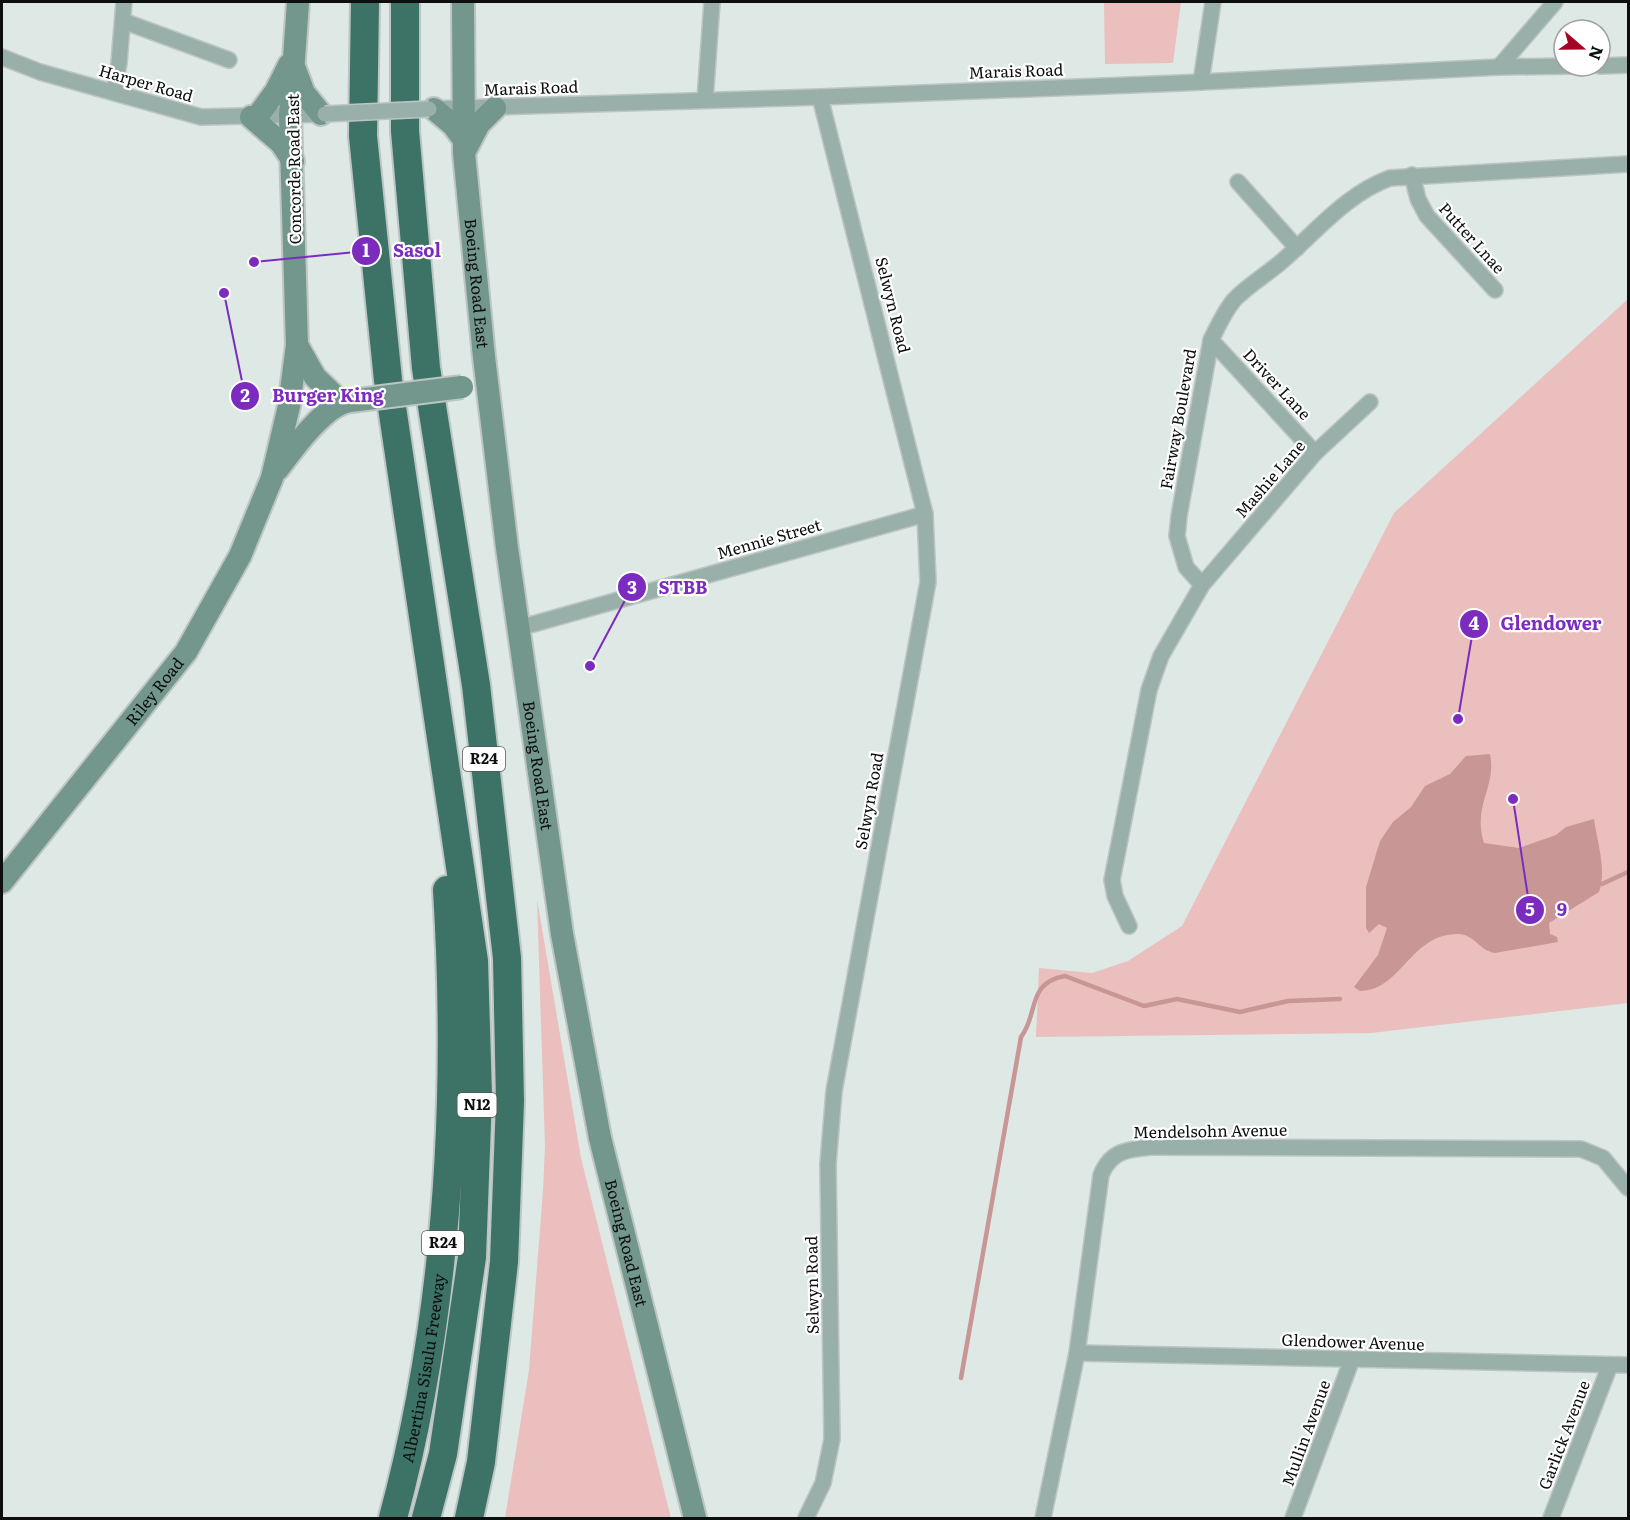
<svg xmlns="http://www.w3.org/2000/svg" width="1630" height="1520" font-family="Literata,serif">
<rect width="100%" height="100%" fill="#dee8e5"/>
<g fill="#eabfbd">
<path d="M 1104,2 L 1181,2 L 1173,63 L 1105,64 Z"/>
<path d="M 1628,299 L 1628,1003 L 1371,1033 L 1036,1037 L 1039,968 L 1092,973 L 1128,961 L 1182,926 L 1394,513 Z"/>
<path d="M 537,899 L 581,1158 L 671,1518 L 505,1518 L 529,1370 L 543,1191 L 545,1146 Z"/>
</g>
<path fill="#c89694" d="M 1490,754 C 1497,787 1472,805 1484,843 L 1519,848 L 1556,835 L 1566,827 L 1594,819 C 1597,841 1607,871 1599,892 L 1549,923 L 1550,934 L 1557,937 L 1558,942 L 1495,953 C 1480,951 1474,934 1458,934 C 1411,933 1401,991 1360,991 L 1354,987 L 1378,955 L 1387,928 L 1379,924 L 1369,933 L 1366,928 L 1366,887 L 1380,841 L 1393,822 L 1411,807 L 1425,786 L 1450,774 L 1466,756 Z"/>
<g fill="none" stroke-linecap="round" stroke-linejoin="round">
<g stroke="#c89694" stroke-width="4.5">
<path d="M 1602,884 L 1628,872"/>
<path d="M 961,1378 L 1021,1037 C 1039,1014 1026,983 1065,976 L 1144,1006 L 1177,999 L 1240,1012 L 1288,1001 L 1340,999"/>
</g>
<g stroke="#bcc5c3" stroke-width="18">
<g id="street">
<path d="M 123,21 L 229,60"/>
<path d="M 2,57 L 40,72 L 201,117 L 325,114"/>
<path d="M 1600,66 L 1628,65"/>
<path d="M 1499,67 L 1555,2"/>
<path d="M 1201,82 L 1213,2"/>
<path d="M 114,92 L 119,63 L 124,2"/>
<path d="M 705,100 L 712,2"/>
<path d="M 430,109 L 820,97 L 1181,83 L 1499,67 L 1569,66"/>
<path d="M 1412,175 L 1418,199 L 1427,216 L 1495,290"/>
<path d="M 1238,182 L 1297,248"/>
<path d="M 1211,340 L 1315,453"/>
<path d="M 1202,585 L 1186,567 L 1177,536 L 1179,516 L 1211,340 C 1218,326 1224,312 1234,300 C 1247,286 1266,275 1281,262 C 1316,232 1346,194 1390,178 L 1628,164"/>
<path d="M 519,628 L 925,514"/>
<path d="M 1129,926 L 1115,896 L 1112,880 L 1149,690 L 1161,656 L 1202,585 L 1315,453 L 1370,402"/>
<path d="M 1077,1353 L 1628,1365"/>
<path d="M 806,1518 L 823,1483 L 832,1439 L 828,1164 L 834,1091 L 928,582 L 925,514 L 820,97"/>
<path d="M 1043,1518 L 1077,1353 L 1101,1175 C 1111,1150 1129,1149 1153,1147 L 1581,1149 L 1603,1158 L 1628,1188"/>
<path d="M 1293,1518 L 1352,1359"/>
<path d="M 1551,1518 L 1610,1365"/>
</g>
</g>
<g stroke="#bcc5c3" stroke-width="26">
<g id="secondary">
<path id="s1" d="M 463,2 L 464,153 L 484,357 L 507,548 L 562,934 L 600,1138 L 695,1518"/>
<path d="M 295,69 L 304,93 L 321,114"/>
<path d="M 434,109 L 453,125 L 464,140"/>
<path d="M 251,117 L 281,143 L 293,161"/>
<path d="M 257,117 L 276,91 L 289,65"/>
<path d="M 466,149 L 479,124 L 495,108"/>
<path d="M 297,345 L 315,377 L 341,402"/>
<path d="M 278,469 C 293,449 325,404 350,401"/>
<path id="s2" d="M 2,882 L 186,652 L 240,556 L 272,478 L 289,406 L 297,345 L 290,115 L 298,2"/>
</g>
</g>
<g stroke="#bcc5c3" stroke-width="32">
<g id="highway">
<path d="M 365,2 L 363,136 L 388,380 L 474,961 L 478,1096 L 472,1257 L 443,1454 L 426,1518"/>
<path d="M 405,2 L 405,131 L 426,368 L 476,685 L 507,958 L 510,1101 L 504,1262 L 481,1462 L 469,1518"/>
<path id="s3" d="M 393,1518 C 448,1314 460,1100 447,890"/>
</g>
</g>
<use href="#street" stroke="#99b0aa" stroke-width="15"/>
<use href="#secondary" stroke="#73968d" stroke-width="22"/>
<use href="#highway" stroke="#3d7266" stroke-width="28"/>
<g stroke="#bcc5c3" stroke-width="18" stroke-linecap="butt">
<path id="street-bridge" d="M 325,114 L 429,109"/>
</g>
<g stroke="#bcc5c3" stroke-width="26" stroke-linecap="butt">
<path id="secondary-bridge" d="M 350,401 L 462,387"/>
</g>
<use href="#street-bridge" stroke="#99b0aa" stroke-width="15"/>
<use href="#secondary-bridge" stroke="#73968d" stroke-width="22"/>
</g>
<g text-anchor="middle" stroke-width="4.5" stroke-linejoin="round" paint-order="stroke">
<g fill="#fff" stroke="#555756" stroke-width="1.5">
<rect x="463" y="747" width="42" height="24" rx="4.5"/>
<rect x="457.5" y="1093" width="39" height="24" rx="4.5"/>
<rect x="422" y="1231" width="42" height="24" rx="4.5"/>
</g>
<g font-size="15" font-weight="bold" fill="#0c0f0e">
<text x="484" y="764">R24</text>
<text x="477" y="1110">N12</text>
<text x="443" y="1248">R24</text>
</g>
<g font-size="16" fill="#0c0f0e" stroke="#fff">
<text transform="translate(1016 71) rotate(-2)" y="6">Marais Road</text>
<text transform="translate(146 83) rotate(16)" y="6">Harper Road</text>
<text transform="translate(531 88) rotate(-2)" y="6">Marais Road</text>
<text transform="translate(294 169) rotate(-91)" y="6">Concorde Road East</text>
<text transform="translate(1472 238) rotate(48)" y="6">Putter Lnae</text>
<text dy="6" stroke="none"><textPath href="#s1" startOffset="282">Boeing Road East</textPath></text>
<text transform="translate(893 305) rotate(76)" y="6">Selwyn Road</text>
<text transform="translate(1277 384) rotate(47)" y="6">Driver Lane</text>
<text transform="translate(1178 419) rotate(-80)" y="6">Fairway Boulevard</text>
<text transform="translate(1270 479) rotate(-49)" y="6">Mashie Lane</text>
<text transform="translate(769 539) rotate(-16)" y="6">Mennie Street</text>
<text dy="6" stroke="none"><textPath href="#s2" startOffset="244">Riley Road</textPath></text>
<text dy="6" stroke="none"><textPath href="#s1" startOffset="768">Boeing Road East</textPath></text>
<text transform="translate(869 801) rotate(-80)" y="6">Selwyn Road</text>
<text transform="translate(1210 1131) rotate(-1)" y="6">Mendelsohn Avenue</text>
<text dy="6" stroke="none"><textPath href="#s1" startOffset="1254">Boeing Road East</textPath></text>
<text transform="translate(812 1285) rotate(-91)" y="6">Selwyn Road</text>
<text transform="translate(1353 1342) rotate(2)" y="6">Glendower Avenue</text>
<text dy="6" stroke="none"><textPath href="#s3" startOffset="153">Albertina Sisulu Freeway</textPath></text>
<text transform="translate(1306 1433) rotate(-70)" y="6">Mullin Avenue</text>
<text transform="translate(1564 1435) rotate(-69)" y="6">Garlick Avenue</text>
</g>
</g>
<path fill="none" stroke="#7b2cbf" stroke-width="2" d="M254 262L366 251M224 293L245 396M590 666L632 587M1458 719L1474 624M1513 799L1530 910"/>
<g fill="#7b2cbf" stroke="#fff" stroke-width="2">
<circle cx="254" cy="262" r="6"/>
<circle cx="224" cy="293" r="6"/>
<circle cx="590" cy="666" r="6"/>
<circle cx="1458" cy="719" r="6"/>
<circle cx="1513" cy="799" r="6"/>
<circle cx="366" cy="251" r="15"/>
<circle cx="245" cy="396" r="15"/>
<circle cx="632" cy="587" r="15"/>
<circle cx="1474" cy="624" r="15"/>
<circle cx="1530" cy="910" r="15"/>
</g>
<g font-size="18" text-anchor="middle" font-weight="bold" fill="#fff">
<text x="366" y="257">1</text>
<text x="245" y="402">2</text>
<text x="632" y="594">3</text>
<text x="1474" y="630">4</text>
<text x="1530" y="916">5</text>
</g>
<g font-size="18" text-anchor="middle" font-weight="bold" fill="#7b2cbf" stroke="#fff" stroke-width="4.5" stroke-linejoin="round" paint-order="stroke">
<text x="417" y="257">Sasol</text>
<text x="328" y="402">Burger King</text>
<text x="683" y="594">STBB</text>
<text x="1551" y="630">Glendower</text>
<text x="1562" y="916">9</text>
</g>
<rect width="1630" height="1520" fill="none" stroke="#0c0f0e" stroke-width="6"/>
<g transform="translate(1582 48) rotate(110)"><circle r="28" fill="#ffffff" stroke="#9e9f9f" stroke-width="1.5"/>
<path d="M0-4.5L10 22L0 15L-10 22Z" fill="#a30526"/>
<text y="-9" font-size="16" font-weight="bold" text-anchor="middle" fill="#0c0f0e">N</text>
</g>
</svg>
